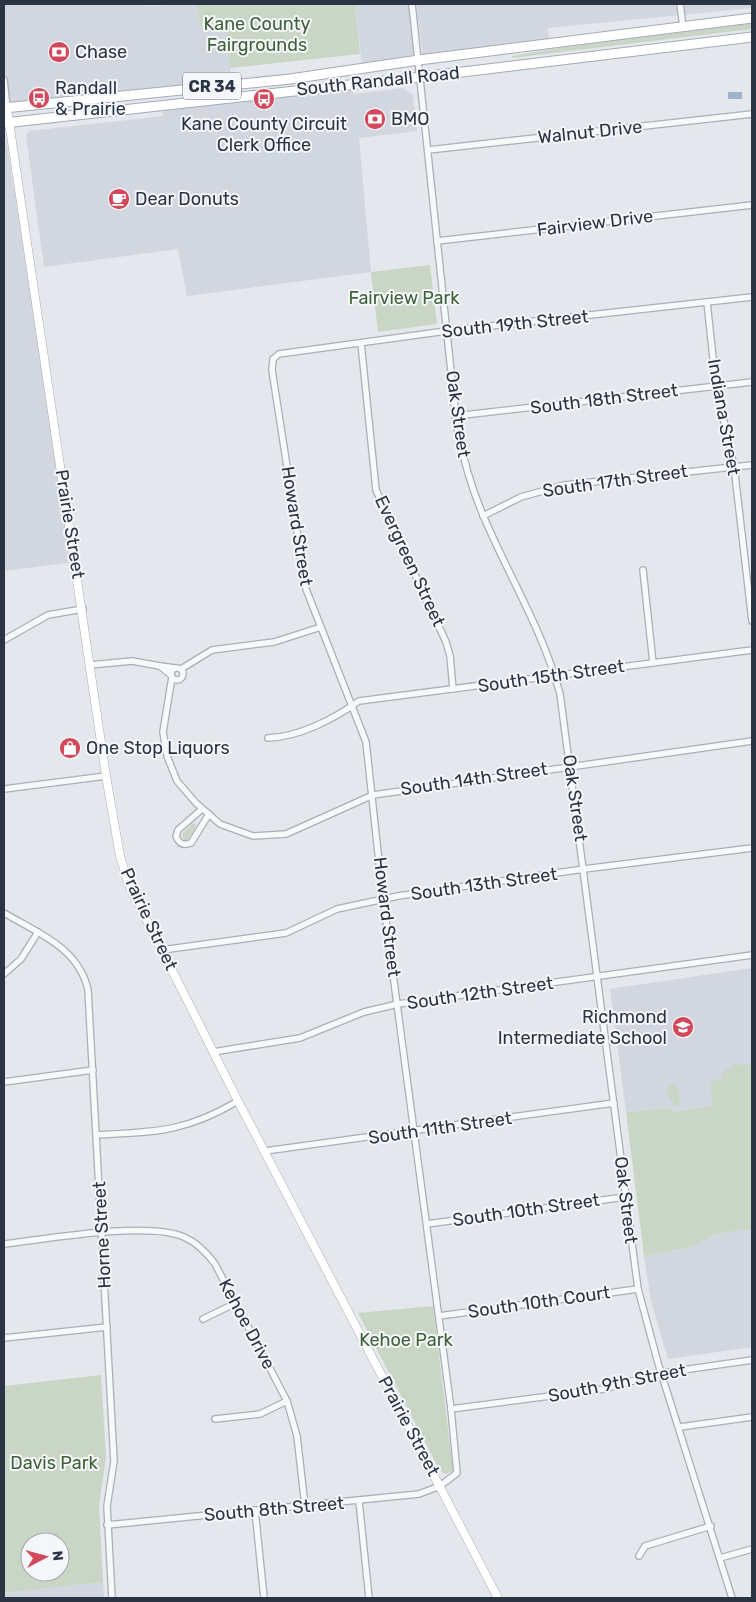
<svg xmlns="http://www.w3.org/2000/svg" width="756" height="1602" font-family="Rubik,sans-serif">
<rect width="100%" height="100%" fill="#e4e7ec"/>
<g fill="#d2d6de">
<path d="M 4,4 L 145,4 L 145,6 L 197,4 L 200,24 L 225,21 L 232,83 L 8,107 L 4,67 Z"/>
<path d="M 355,4 L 410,4 L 416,57 L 362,65 Z"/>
<path d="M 416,4 L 752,4 L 752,8 L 548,28 L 549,39 L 423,55 Z"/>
<path d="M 354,88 L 354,94 L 403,88 L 413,95 L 417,131 L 359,138 L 371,272 L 187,296 L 178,249 L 44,267 L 26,136 L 29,131 L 163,116 L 163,109 Z"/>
<path d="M 4,126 L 73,562 L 4,571 Z"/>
<path d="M 752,968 L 752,1066 L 722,1079 L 713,1106 L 671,1112 L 670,1108 L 626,1112 L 610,989 Z"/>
<path d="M 752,1229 L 752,1347 L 668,1359 L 651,1301 L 644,1256 L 692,1247 L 715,1234 Z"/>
<path d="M 103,1582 L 104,1598 L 4,1598 L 4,1593 Z"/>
</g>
<g fill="#c9d6c5" fill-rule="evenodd">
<path d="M 197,4 L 355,4 L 360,54 L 230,68 L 225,22 L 200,24 Z"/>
<path d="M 752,22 L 752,29 L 512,58 L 512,56 L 558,48 Z"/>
<path d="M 430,265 L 437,324 L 378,332 L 371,272 Z"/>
<path d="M 192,824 L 195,823 L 196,826 L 188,840 L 184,841 L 182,834 Z"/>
<path d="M 752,1064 L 752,1229 L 715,1234 L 692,1247 L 644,1256 L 626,1112 L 670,1108 L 672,1112 L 713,1106 L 710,1081 L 722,1079 L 722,1073 L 734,1065 Z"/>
<path d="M 670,1085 L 675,1085 L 678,1088 L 680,1105 L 674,1105 L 666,1093 Z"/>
<path d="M 433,1306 L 453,1470 L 447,1474 L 443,1473 L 437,1465 L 358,1313 Z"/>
<path d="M 101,1375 L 106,1457 L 99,1506 L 103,1582 L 4,1593 L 4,1386 ZM 30,1542 L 60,1542 L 60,1572 L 30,1572 Z"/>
</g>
<rect fill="#9fb4cc" x="728" y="92" width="14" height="7"/>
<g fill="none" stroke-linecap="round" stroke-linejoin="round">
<g stroke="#a9aeb7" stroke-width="8">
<g id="street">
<path d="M 412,4 L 457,428 C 463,458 471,487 483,515 C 508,575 543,630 560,694 L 638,1289 L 658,1363 L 732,1598"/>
<path d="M 680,4 L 683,27"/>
<path d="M 4,80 L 7,108"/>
<path d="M 428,150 L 752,114"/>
<path d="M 437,241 L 752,205"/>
<path d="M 707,302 L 716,386 L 734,466 L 752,621"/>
<path d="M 361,343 L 376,490 L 446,642 L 450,656 L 453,689"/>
<path d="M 455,416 L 752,382"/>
<path d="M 483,516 L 521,497 L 564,485 L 752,465"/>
<path d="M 643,570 L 653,663"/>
<path d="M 4,640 L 48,615 L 83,609"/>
<path d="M 90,665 L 132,661 L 160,666"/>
<circle cx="177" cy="674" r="6"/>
<path d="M 181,669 L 212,650 L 274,642 L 321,627"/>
<path d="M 171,675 L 160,666 L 175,668"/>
<path d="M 172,677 L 163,732 L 167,756 L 177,781 L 196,803 L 220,824 L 253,836 L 286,834 L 373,795 L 752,741"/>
<path d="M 268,738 C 299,737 334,719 359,701 L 752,650"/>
<path d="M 4,789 L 106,776"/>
<path d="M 202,809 L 178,830 L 176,836 C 179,844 183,846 191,843 L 209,814"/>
<path d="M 4,913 C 38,933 79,948 88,990 L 114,1461 L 107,1506 L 112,1598"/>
<path d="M 162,950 L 286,933 L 337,909 L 398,896 L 584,869 L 752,848"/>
<path d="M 4,974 L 21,959 L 38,932"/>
<path d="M 213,1052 L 300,1038 L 364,1012 L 398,1004 L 752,955"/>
<path d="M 4,1082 L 93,1070"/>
<path d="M 97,1135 C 155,1132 186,1132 238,1101"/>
<path d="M 265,1151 L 614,1103"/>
<path d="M 427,1224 L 625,1197"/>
<path d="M 4,1244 C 47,1239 147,1221 184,1237 C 198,1243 207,1253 215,1264 L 287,1401 L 297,1436 L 305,1506"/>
<path d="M 439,1316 L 638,1289"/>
<path d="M 203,1319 L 236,1303"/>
<path d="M 4,1338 L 107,1327"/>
<path d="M 451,1409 L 604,1389 L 662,1373 L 752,1360"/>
<path d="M 215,1419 L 260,1414 L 287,1401"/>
<path d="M 680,1427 L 752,1417"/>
<path d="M 359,1501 L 369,1598"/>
<path d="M 255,1510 L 264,1598"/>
<path d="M 107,1525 L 419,1494 L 440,1486 L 457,1473 L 451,1409 L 383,899 L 366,742 L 306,589 L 272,370 L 273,359 L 279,354 L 446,331 L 752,297"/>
<path d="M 639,1556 L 645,1546 L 711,1526"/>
<path d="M 720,1558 L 752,1549"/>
</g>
</g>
<g stroke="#a9aeb7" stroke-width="9">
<path id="secondary" d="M 7,108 L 106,776 L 120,856 L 129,885 L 238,1101 L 498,1598"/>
</g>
<g stroke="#a3abb8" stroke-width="11">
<g id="primary">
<path d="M 4,108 L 290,79 L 419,60 L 752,18"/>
<path d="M 4,123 L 421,77 L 752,37"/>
</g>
</g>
<use href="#street" stroke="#f7f8fa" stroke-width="5.5"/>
<use href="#secondary" stroke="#fff" stroke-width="8"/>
<use href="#primary" stroke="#fff" stroke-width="9"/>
</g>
<defs>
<g id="bank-disc" transform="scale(1.125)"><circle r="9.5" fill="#d1495b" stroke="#f4f6f9"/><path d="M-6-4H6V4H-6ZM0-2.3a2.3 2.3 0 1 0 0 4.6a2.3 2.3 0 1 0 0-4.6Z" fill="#fff"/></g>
<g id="bus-disc" transform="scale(1.125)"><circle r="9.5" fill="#d1495b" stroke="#f4f6f9"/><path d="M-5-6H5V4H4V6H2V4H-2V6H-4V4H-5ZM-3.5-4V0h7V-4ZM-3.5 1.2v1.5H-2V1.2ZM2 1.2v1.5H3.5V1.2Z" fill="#fff"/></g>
<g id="cafe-disc" transform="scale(1.125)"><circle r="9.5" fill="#d1495b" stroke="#f4f6f9"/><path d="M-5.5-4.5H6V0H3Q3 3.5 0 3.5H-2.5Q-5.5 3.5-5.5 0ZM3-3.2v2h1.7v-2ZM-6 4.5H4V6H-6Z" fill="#fff"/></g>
<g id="shop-disc" transform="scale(1.125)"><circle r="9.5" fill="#d1495b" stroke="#f4f6f9"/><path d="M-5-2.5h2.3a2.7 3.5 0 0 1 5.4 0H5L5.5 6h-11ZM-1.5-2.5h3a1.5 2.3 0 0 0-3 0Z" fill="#fff"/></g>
<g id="school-disc" transform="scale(1.125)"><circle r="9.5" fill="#d1495b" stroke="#f4f6f9"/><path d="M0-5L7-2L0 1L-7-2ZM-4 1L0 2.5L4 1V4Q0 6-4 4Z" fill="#fff"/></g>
</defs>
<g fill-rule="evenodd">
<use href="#bank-disc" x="59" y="52"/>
<use href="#bus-disc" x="39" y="98"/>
<use href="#bus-disc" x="264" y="99"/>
<use href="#bank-disc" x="375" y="119"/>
<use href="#cafe-disc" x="119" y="199"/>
<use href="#shop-disc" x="70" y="748"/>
<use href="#school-disc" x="683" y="1027"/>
</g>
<g text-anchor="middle" stroke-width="4" stroke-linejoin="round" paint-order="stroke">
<rect fill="#f4f6f9" stroke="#676e7b" stroke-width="1" x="183" y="72.5" width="58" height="27" rx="4"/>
<g font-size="16" font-weight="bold" fill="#2b3445">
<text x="212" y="92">CR 34</text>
</g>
<g font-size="18" fill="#3f6138" stroke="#f4f6f9">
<text x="257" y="30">Kane County<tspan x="257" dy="21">Fairgrounds</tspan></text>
<text x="404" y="304">Fairview Park</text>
<text x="406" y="1346">Kehoe Park</text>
<text x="54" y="1469">Davis Park</text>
</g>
<g font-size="18" fill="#2b3445" stroke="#f4f6f9" text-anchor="start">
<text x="75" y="58">Chase</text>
<text x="55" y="94">Randall<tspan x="55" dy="21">&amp; Prairie</tspan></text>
<text x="391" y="125">BMO</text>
<text x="264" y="130" text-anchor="middle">Kane County Circuit<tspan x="264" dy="21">Clerk Office</tspan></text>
<text x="135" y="205">Dear Donuts</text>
<text x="86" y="754">One Stop Liquors</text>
<text x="667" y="1023" text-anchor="end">Richmond<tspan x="667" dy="21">Intermediate School</tspan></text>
</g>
<g font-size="18" fill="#2b3445" stroke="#f4f6f9">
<text transform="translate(378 81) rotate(-6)" y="6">South Randall Road</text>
<text transform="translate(590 132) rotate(-6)" y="6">Walnut Drive</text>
<text transform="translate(595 223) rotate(-7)" y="6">Fairview Drive</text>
<text transform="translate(515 324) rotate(-6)" y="6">South 19th Street</text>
<text transform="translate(604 399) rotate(-7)" y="6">South 18th Street</text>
<text transform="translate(458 414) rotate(82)" y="6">Oak Street</text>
<text transform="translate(724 417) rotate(80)" y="6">Indiana Street</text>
<text transform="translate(615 481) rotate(-8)" y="6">South 17th Street</text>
<text transform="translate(70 524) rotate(81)" y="6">Prairie Street</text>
<text transform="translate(297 526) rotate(81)" y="6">Howard Street</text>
<text transform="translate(410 561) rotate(65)" y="6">Evergreen Street</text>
<text transform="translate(551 676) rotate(-8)" y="6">South 15th Street</text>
<text transform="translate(474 779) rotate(-8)" y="6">South 14th Street</text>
<text transform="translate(575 798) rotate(82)" y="6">Oak Street</text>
<text transform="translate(484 884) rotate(-8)" y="6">South 13th Street</text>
<text transform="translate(387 917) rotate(83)" y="6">Howard Street</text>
<text transform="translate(149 919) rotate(65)" y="6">Prairie Street</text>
<text transform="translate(480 993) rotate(-8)" y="6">South 12th Street</text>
<text transform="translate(440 1128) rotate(-8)" y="6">South 11th Street</text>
<text transform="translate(626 1200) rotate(83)" y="6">Oak Street</text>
<text transform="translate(526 1210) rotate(-8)" y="6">South 10th Street</text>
<text transform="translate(102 1235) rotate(-93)" y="6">Horne Street</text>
<text transform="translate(539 1302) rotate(-8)" y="6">South 10th Court</text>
<text transform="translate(247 1324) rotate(62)" y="6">Kehoe Drive</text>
<text transform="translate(617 1383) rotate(-11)" y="6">South 9th Street</text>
<text transform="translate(409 1426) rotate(62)" y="6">Prairie Street</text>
<text transform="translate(274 1509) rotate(-5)" y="6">South 8th Street</text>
</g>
</g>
<rect width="756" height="1602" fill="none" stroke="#2b3445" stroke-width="10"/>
<g transform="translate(45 1557) rotate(84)"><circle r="24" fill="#f4f6f9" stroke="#a4a8b1"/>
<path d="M0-4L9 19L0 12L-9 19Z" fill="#d1495b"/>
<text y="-8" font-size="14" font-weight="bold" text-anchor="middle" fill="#2b3445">N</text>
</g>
</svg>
